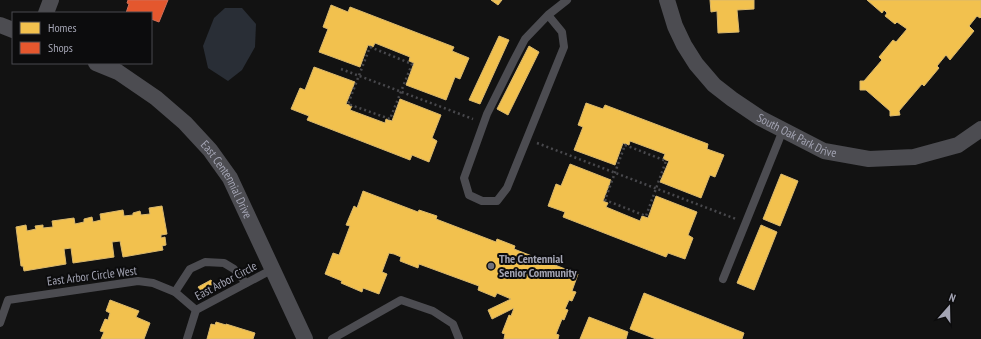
<svg xmlns="http://www.w3.org/2000/svg" width="981" height="339" font-family="'PT Sans Narrow',sans-serif">
<rect width="100%" height="100%" fill="#121212"/>
<path fill="#292e36" d="M 225,8 L 242,8 L 256,24 L 255,47 L 242,70 L 228,81 L 208,68 L 203,46 L 214,18 Z"/>
<g fill="#f2c14e" stroke="#dab86c">
<path d="M 491,0 L 502,0 L 498,5 Z"/>
<path d="M 710,0 L 754,0 L 754,9 L 737,10 L 739,32 L 718,33 L 717,11 L 711,12 Z"/>
<path d="M 867,0 L 981,0 L 981,17 L 980,18 L 977,16 L 969,26 L 974,31 L 950,60 L 946,55 L 937,66 L 939,68 L 924,86 L 922,84 L 899,111 L 900,115 L 890,116 L 890,111 L 866,90 L 860,90 L 860,81 L 864,81 L 882,60 L 879,57 L 893,40 L 896,42 L 907,29 L 897,22 L 895,24 L 885,16 L 887,13 L 884,10 L 882,13 Z"/>
<path d="M 331,5 L 348,12 L 350,7 L 454,47 L 452,51 L 469,58 L 460,79 L 455,77 L 446,100 L 406,85 L 414,63 L 409,61 L 410,57 L 375,43 L 373,47 L 368,45 L 360,67 L 319,52 L 328,29 L 323,27 Z"/>
<path d="M 499,36 L 509,40 L 480,104 L 469,100 Z"/>
<path d="M 529,46 L 539,52 L 508,115 L 497,109 Z"/>
<path d="M 314,67 L 355,82 L 346,104 L 352,106 L 350,110 L 385,123 L 386,119 L 392,121 L 400,99 L 441,115 L 432,138 L 437,141 L 429,162 L 412,155 L 410,160 L 307,120 L 309,116 L 291,109 L 300,88 L 305,90 Z"/>
<path d="M 586,103 L 603,109 L 605,105 L 708,144 L 707,149 L 724,155 L 715,177 L 710,175 L 701,198 L 660,182 L 669,161 L 663,159 L 665,154 L 630,141 L 629,145 L 623,143 L 615,165 L 574,150 L 583,127 L 578,125 Z"/>
<path d="M 570,164 L 611,180 L 603,201 L 608,203 L 606,207 L 640,221 L 642,216 L 648,218 L 656,196 L 697,212 L 688,235 L 693,238 L 685,259 L 668,253 L 666,257 L 563,217 L 565,212 L 548,206 L 556,184 L 561,186 Z"/>
<path d="M 781,174 L 798,181 L 780,226 L 763,219 Z"/>
<path d="M 363,191 L 418,212 L 419,210 L 437,216 L 436,219 L 496,242 L 497,239 L 515,246 L 514,249 L 578,274 L 572,291 L 576,292 L 572,301 L 569,300 L 565,309 L 568,310 L 564,320 L 562,319 L 556,334 L 559,335 L 558,339 L 504,339 L 505,334 L 502,333 L 509,315 L 511,316 L 514,308 L 492,319 L 488,310 L 511,299 L 497,293 L 495,297 L 478,290 L 479,286 L 419,264 L 418,268 L 400,261 L 401,257 L 394,254 L 389,253 L 382,272 L 387,274 L 379,294 L 363,288 L 362,292 L 341,283 L 342,281 L 325,274 L 333,253 L 339,255 L 350,226 L 346,225 L 354,206 L 357,208 Z"/>
<path d="M 162,206 L 167,234 L 161,235 L 161,238 L 165,237 L 166,245 L 162,246 L 163,250 L 123,257 L 120,241 L 112,242 L 114,257 L 73,263 L 71,248 L 64,249 L 66,264 L 24,271 L 23,266 L 21,266 L 16,227 L 26,225 L 27,231 L 36,229 L 35,226 L 43,225 L 43,228 L 53,227 L 52,221 L 74,218 L 75,224 L 84,222 L 84,219 L 92,217 L 93,222 L 101,220 L 100,214 L 123,210 L 124,216 L 133,215 L 133,213 L 140,211 L 141,215 L 150,214 L 149,208 Z"/>
<path d="M 761,225 L 777,232 L 754,290 L 737,283 Z"/>
<path d="M 211,280 L 213,284 L 201,291 L 198,287 Z"/>
<path d="M 644,293 L 744,333 L 742,339 L 656,339 L 630,329 Z"/>
<path d="M 110,300 L 139,311 L 136,317 L 150,323 L 144,339 L 101,339 L 104,332 L 100,331 L 105,319 L 108,320 L 110,313 L 106,311 Z"/>
<path d="M 589,317 L 628,332 L 626,339 L 580,339 Z"/>
<path d="M 216,322 L 226,325 L 226,324 L 255,333 L 253,339 L 207,339 L 211,324 L 215,325 Z"/>
</g>
<path fill="#e4572e" stroke="#d06e56" d="M 128,0 L 168,0 L 159,22 L 151,19 L 151,13 L 126,13 L 129,4 L 127,3 Z"/>
<g fill="none" stroke-linecap="round" stroke-linejoin="round">
<g stroke="#48484c" stroke-width="2.5" stroke-dasharray="2 3" stroke-linecap="butt">
<path d="M 370,47 L 412,64 L 390,119 L 348,104 Z"/>
<path d="M 341,69 L 473,119"/>
<path d="M 537,143 L 736,219"/>
<path d="M 625,145 L 666,161 L 646,216 L 605,200 Z"/>
</g>
<g stroke="#4c4c51" stroke-width="8">
<path d="M 548,15 L 562,32 L 564,47 L 507,188 L 497,201 L 482,201 L 469,195 L 464,178 L 487,114 L 514,60 L 525,39 L 548,15 L 567,0"/>
<path d="M 723,279 L 783,130"/>
<path d="M 175,292 L 190,269 L 205,262 L 224,263 L 234,269 L 246,283"/>
<path d="M 0,323 L 8,300 L 138,281 L 153,283 L 175,292 L 196,310"/>
<path d="M 187,339 L 196,310 L 273,269"/>
<path d="M 332,339 L 401,300 L 433,311 L 453,324 L 459,339"/>
</g>
<g stroke="#4c4c51" stroke-width="16">
<path id="s1" d="M 667,0 L 675,26 L 684,45 L 696,64 L 714,85 L 732,99 L 760,118 L 824,151 L 869,159 L 914,157 L 958,145 L 981,129"/>
<path d="M 46,13 L 51,0"/>
<path d="M 0,25 L 13,30"/>
<path id="s2" d="M 96,63 L 118,72 L 156,98 L 185,123 L 210,150 L 230,178 L 305,339"/>
</g>
</g>
<circle fill="#70717b" stroke="#0c0c0d" stroke-width="1.5" cx="491" cy="266" r="4"/>
<g text-anchor="middle" stroke-width="4" stroke-linejoin="round" paint-order="stroke">
<g font-size="12" fill="#a3a4b3" stroke="#0c0c0d">
<text dy="4" stroke="none"><textPath href="#s1" startOffset="196">South Oak Park Drive</textPath></text>
<text dy="4" stroke="none"><textPath href="#s2" startOffset="179">East Centennial Drive</textPath></text>
<text transform="translate(92 276) rotate(-7)" y="4">East Arbor Circle West</text>
<text transform="translate(226 281) rotate(-28)" y="4">East Arbor Circle</text>
</g>
<g font-size="12" font-weight="bold" fill="#a3a4b3" stroke="#0c0c0d" text-anchor="start">
<text x="499" y="263">The Centennial<tspan x="499" dy="14">Senior Community</tspan></text>
</g>
</g>
<rect x="12" y="12" width="140" height="52" fill="#0c0c0d" stroke="#48494f"/>
<rect x="20" y="22" width="20" height="12" fill="#f2c14e" stroke="#48494f"/>
<text x="48" y="32" font-size="12" fill="#a3a4b3">Homes</text>
<rect x="20" y="42" width="20" height="12" fill="#e4572e" stroke="#48494f"/>
<text x="48" y="52" font-size="12" fill="#a3a4b3">Shops</text>
<g transform="translate(949 307) rotate(20)" stroke="#0c0c0d" stroke-width="3" paint-order="stroke">
<path d="M0-3L7 15L0 10L-7 15Z" fill="#a3a4b3"/>
<text y="-6" font-size="11" font-weight="bold" text-anchor="middle" fill="#a3a4b3">N</text>
</g>
</svg>
